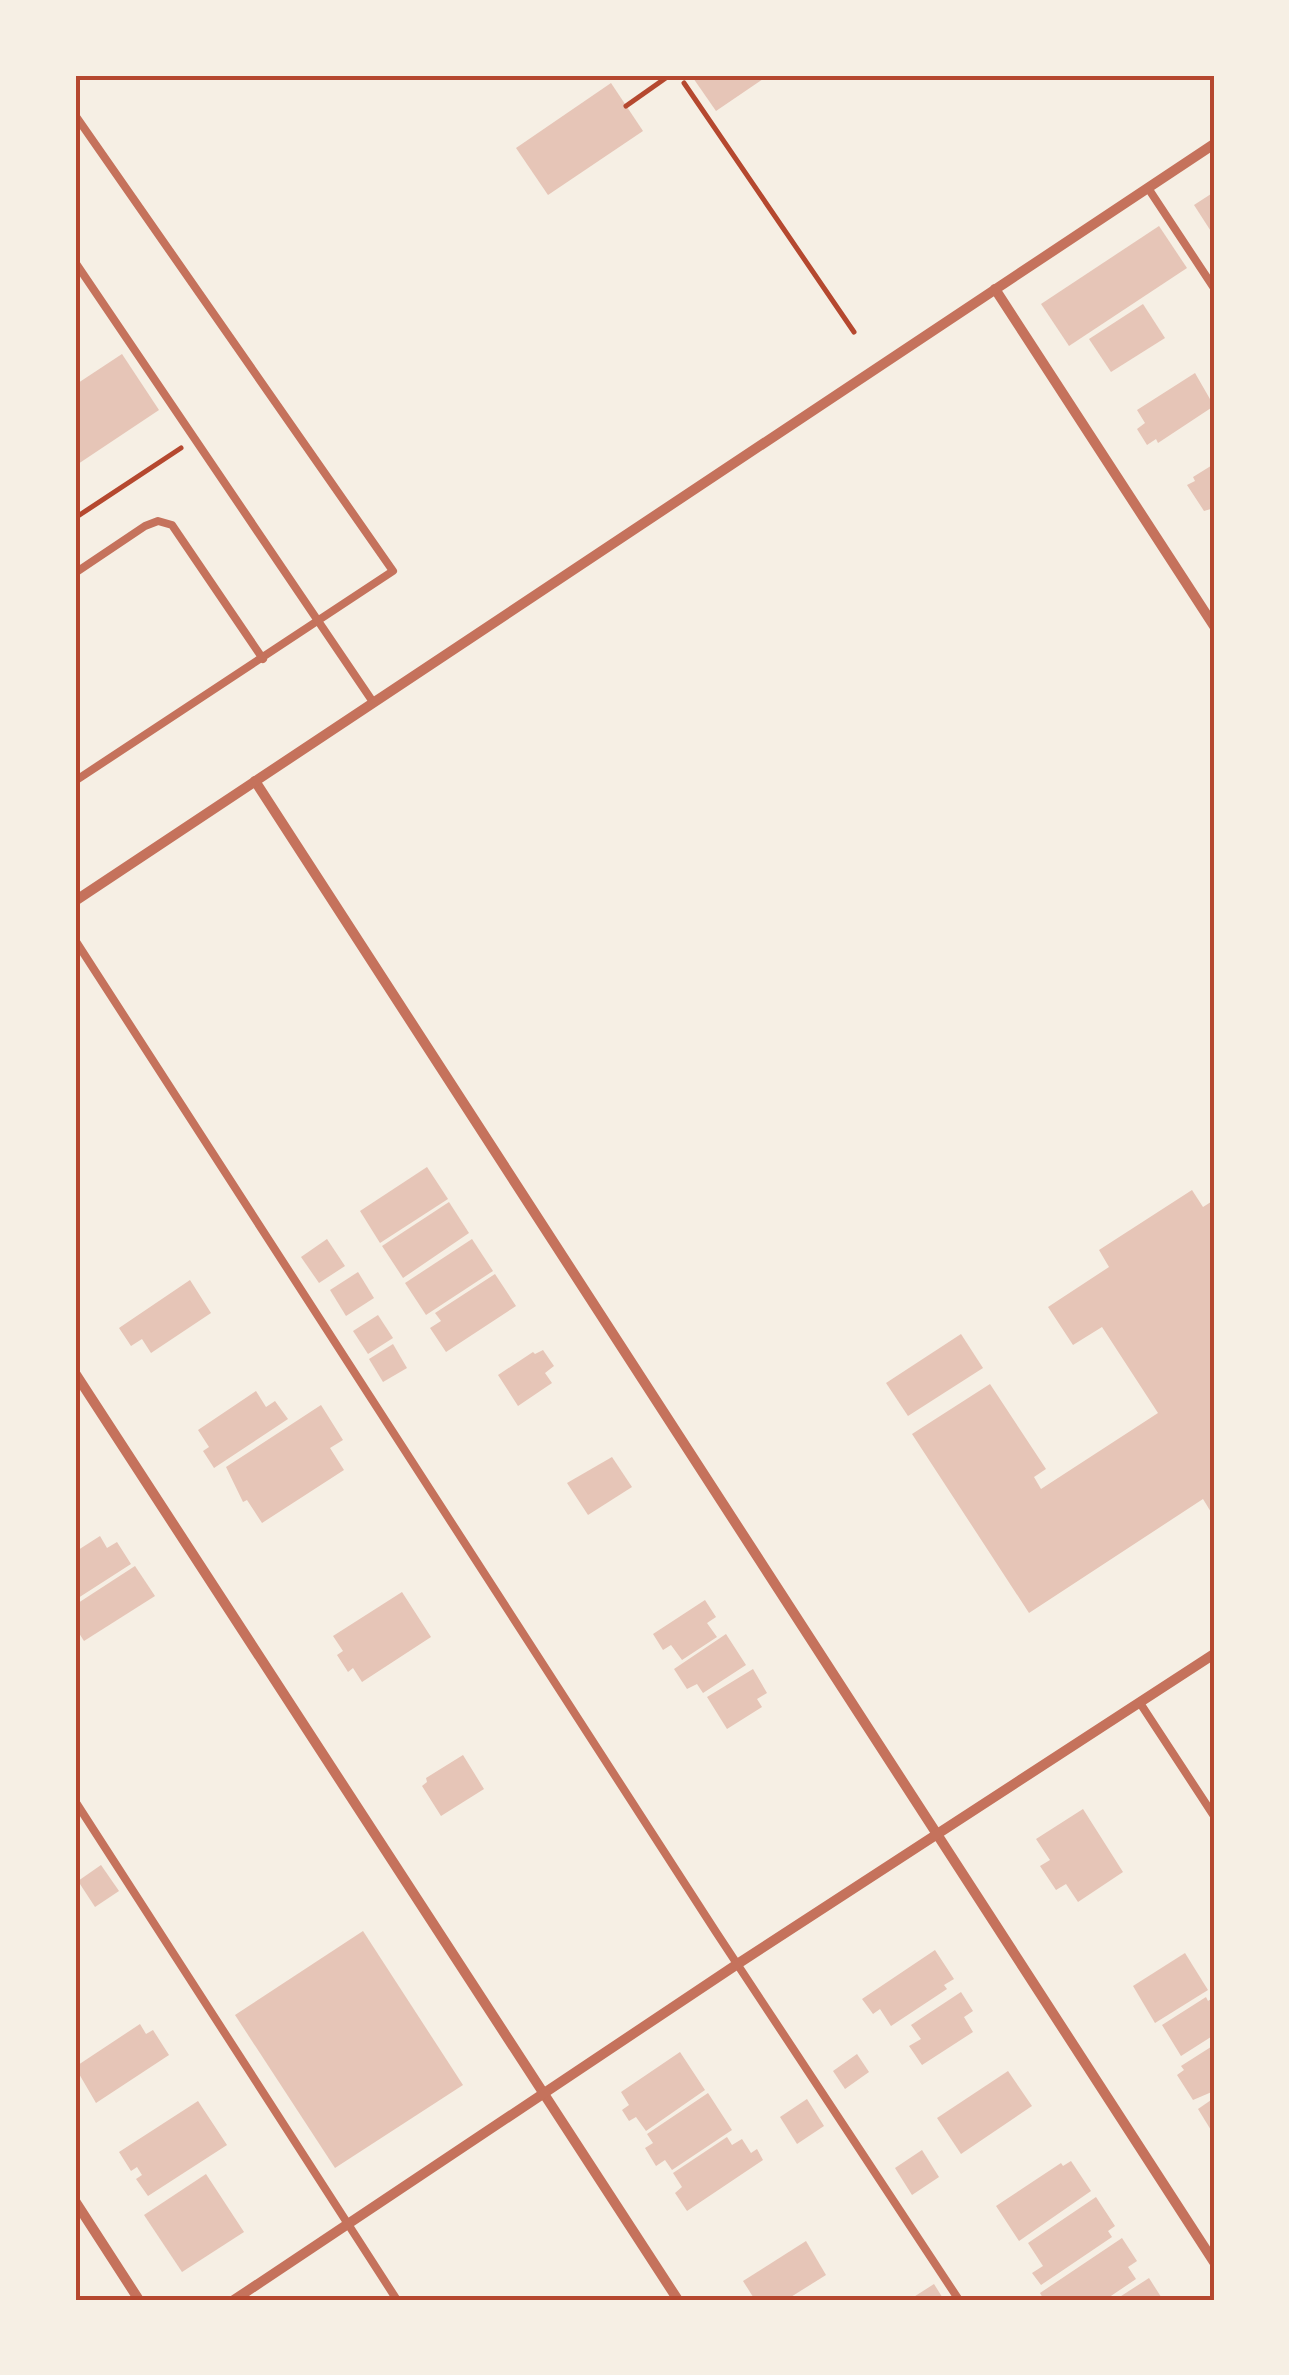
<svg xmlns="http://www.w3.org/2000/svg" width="1289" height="2375" font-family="'Fira Sans Condensed',sans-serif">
<rect width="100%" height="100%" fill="#f6efe4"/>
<g fill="#e6c5b7">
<path d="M 691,75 L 760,75 L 763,79 L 716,111 Z"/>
<path d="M 611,83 L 643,131 L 548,195 L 516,148 Z"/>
<path d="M 1214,192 L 1214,236 L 1194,205 Z"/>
<path d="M 1159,226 L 1187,268 L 1069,346 L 1041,304 Z"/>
<path d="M 1143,304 L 1165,338 L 1111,372 L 1089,339 Z"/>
<path d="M 122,354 L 159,410 L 75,466 L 75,385 Z"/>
<path d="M 1195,373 L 1214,406 L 1158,443 L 1156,439 L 1147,445 L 1137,429 L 1145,423 L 1137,410 Z"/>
<path d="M 1214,464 L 1214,508 L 1204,511 L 1187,485 L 1195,481 L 1193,477 Z"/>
<path d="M 427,1167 L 448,1199 L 380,1243 L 360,1211 Z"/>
<path d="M 1192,1190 L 1203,1207 L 1214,1200 L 1214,1517 L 1203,1499 L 1029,1613 L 912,1434 L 990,1384 L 1046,1469 L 1034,1477 L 1041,1489 L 1158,1413 L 1102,1327 L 1073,1345 L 1048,1307 L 1109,1267 L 1099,1250 Z"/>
<path d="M 449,1202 L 469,1233 L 403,1278 L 382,1246 Z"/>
<path d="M 327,1239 L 345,1266 L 319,1283 L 301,1257 Z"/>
<path d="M 472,1239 L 493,1271 L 426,1315 L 405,1283 Z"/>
<path d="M 358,1272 L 374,1298 L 346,1316 L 330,1290 Z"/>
<path d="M 495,1274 L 516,1306 L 446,1352 L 430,1328 L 441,1321 L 435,1313 Z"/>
<path d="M 190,1280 L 211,1313 L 151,1353 L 142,1339 L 131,1346 L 119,1328 Z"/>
<path d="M 378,1315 L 393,1338 L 368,1354 L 353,1331 Z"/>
<path d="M 961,1334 L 983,1368 L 908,1416 L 886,1383 Z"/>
<path d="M 393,1344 L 407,1368 L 383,1382 L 369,1359 Z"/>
<path d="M 543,1350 L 554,1366 L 545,1373 L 552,1383 L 518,1406 L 498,1375 L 533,1352 L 535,1354 Z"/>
<path d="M 256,1391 L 266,1407 L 275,1401 L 288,1419 L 214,1468 L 203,1451 L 209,1447 L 198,1430 Z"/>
<path d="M 321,1405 L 343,1440 L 330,1448 L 344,1470 L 262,1523 L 247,1500 L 243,1502 L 226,1467 Z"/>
<path d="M 612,1457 L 632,1487 L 588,1515 L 567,1483 Z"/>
<path d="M 100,1536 L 107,1548 L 117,1542 L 131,1564 L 75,1600 L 75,1552 Z"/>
<path d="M 135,1566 L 155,1596 L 84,1641 L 75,1627 L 75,1605 Z"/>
<path d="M 402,1592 L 431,1637 L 362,1682 L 353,1668 L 348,1672 L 337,1655 L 343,1651 L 333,1636 Z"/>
<path d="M 705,1600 L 716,1617 L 707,1623 L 717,1637 L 682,1660 L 671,1645 L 663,1650 L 653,1634 Z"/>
<path d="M 726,1634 L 746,1665 L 703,1693 L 697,1684 L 687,1689 L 674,1669 Z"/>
<path d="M 753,1669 L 767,1693 L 757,1699 L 762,1707 L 727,1729 L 707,1697 Z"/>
<path d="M 463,1755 L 484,1789 L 441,1816 L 422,1786 L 427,1782 L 426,1778 Z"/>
<path d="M 1083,1809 L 1123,1872 L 1078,1902 L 1066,1884 L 1056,1890 L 1040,1866 L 1050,1860 L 1036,1839 Z"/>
<path d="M 101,1865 L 119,1891 L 95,1907 L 78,1881 Z"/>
<path d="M 363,1931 L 463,2085 L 335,2168 L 235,2015 Z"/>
<path d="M 935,1950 L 954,1979 L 944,1985 L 947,1989 L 891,2026 L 880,2009 L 873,2014 L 862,1999 Z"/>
<path d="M 1185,1953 L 1208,1990 L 1155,2023 L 1133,1986 Z"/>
<path d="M 961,1992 L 973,2011 L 964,2017 L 973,2032 L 922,2065 L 909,2046 L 921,2039 L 911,2025 Z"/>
<path d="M 1206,1997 L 1208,2001 L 1214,1997 L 1214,2035 L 1181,2056 L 1162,2025 Z"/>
<path d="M 140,2024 L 146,2034 L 153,2030 L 169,2055 L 96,2103 L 75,2067 Z"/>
<path d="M 1214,2045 L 1214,2091 L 1193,2100 L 1177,2075 L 1184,2070 L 1181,2066 Z"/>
<path d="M 680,2052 L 705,2090 L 646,2131 L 636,2117 L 629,2121 L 622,2110 L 629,2105 L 621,2092 Z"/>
<path d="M 857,2054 L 869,2072 L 845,2089 L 833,2071 Z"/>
<path d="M 1008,2071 L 1032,2106 L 961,2154 L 937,2118 Z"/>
<path d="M 708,2093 L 732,2130 L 672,2170 L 665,2160 L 656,2166 L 645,2148 L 653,2143 L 647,2134 Z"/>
<path d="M 1214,2098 L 1214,2135 L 1198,2109 Z"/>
<path d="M 807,2099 L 824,2126 L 797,2144 L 780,2117 Z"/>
<path d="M 198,2101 L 227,2145 L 148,2196 L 136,2179 L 142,2175 L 137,2167 L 131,2171 L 119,2152 Z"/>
<path d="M 727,2137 L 732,2145 L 742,2139 L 751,2153 L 757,2149 L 763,2160 L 687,2211 L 675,2193 L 682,2187 L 673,2173 Z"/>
<path d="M 922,2150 L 939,2177 L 912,2195 L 895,2168 Z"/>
<path d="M 1071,2161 L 1091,2191 L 1019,2241 L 996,2206 L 1061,2163 L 1063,2166 Z"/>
<path d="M 206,2174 L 244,2232 L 182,2272 L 144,2215 Z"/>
<path d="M 1096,2197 L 1115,2226 L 1108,2231 L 1112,2237 L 1041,2285 L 1032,2273 L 1043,2266 L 1028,2243 Z"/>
<path d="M 1122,2238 L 1137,2261 L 1128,2267 L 1136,2279 L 1105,2300 L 1044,2300 L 1040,2293 Z"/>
<path d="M 806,2241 L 826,2275 L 786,2300 L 755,2300 L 743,2281 Z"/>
<path d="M 1149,2278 L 1163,2300 L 1115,2300 Z"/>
<path d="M 934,2284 L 944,2300 L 909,2300 Z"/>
</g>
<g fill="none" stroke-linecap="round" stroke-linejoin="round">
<g stroke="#b5482f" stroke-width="5">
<path d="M 684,83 L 854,332"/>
<path d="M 626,106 L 670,75"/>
<path d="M 75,518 L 181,448"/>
</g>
<g stroke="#c5725c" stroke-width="8">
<path d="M 75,115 L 393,571 L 75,781"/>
<path d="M 1148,188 L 1214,288"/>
<path d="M 75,262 L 373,702"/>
<path d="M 75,573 L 145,526 L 158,521 L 172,525 L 263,659"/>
<path d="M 75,940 L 716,1932 L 959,2300"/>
<path d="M 1140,1703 L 1214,1816"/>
<path d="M 75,1801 L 397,2300"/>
</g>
<g stroke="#c5725c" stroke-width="10">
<path d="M 995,289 L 1214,626"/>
<path d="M 255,781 L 1214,2262"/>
<path d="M 75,901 L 1214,144"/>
<path d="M 75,1373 L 678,2300"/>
<path d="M 75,2201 L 139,2300"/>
<path d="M 234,2300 L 739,1963 L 1214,1654"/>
</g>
</g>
<rect width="1289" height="2375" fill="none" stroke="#f6efe4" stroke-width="155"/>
<rect x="78" y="78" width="1134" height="2220" fill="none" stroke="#b5482f" stroke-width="4"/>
</svg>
